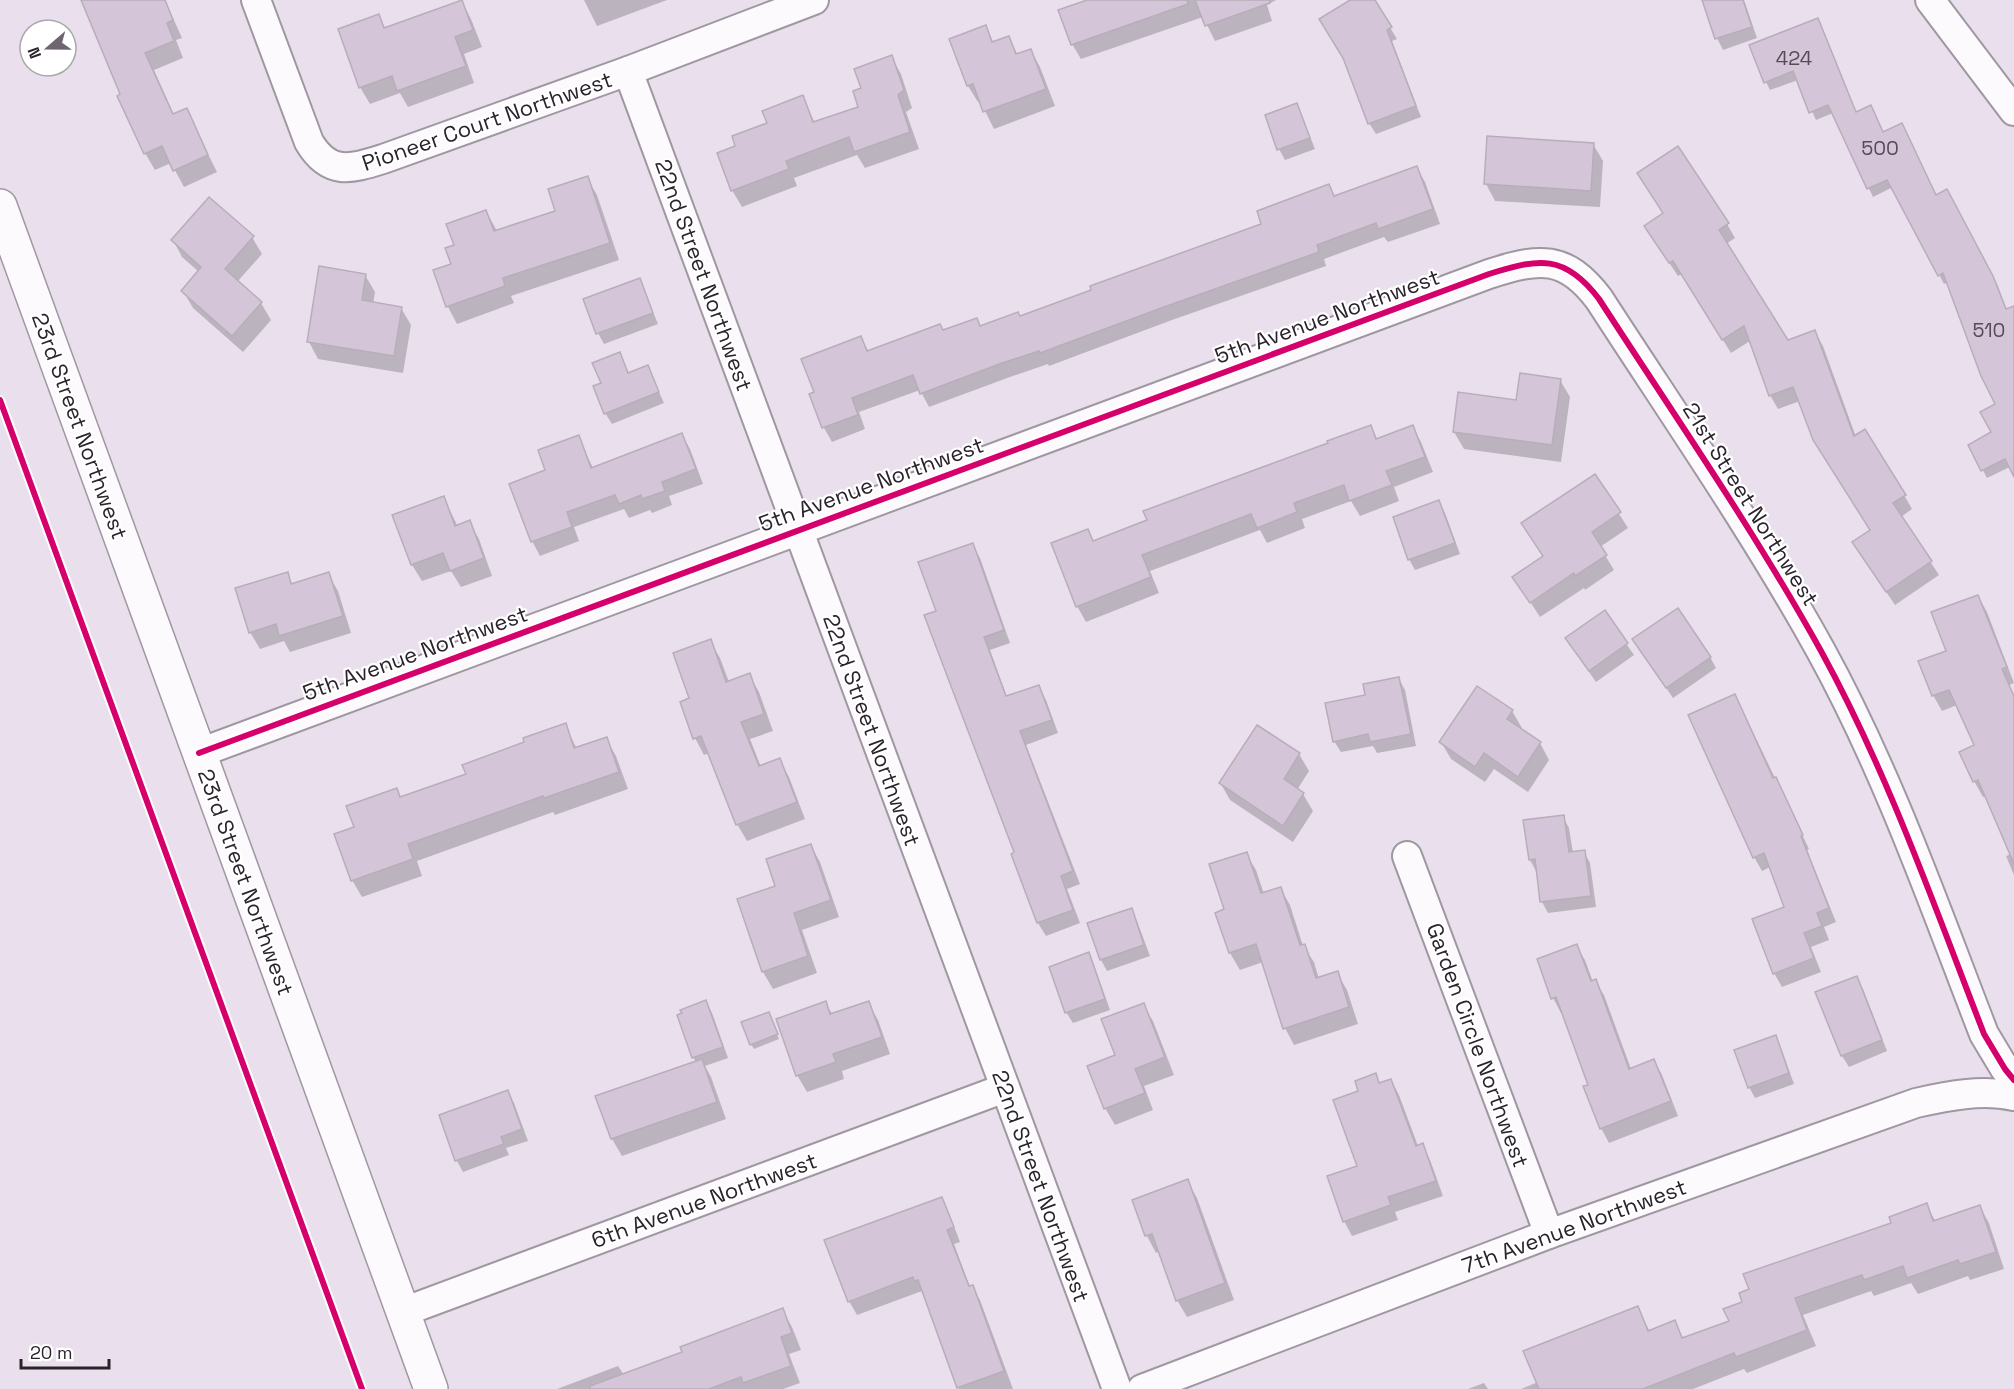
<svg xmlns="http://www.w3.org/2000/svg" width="2014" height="1389" font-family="'Space Grotesk',sans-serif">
<rect width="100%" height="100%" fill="#eae0ed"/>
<g fill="#0003">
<path d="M 82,0 L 165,0 L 182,38 L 176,40 L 183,58 L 154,70 L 174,115 L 186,110 L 217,172 L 184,187 L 171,163 L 155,170 L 145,153 Z"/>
<path d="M 584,0 L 667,0 L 597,26 Z"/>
<path d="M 1091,0 L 1276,0 L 1267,5 L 1272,21 L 1215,41 L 1203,17 L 1081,59 L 1072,44 Z"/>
<path d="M 1353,0 L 1373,0 L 1397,39 L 1392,41 L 1421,117 L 1376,134 L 1369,123 Z"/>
<path d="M 1704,0 L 1744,0 L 1757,38 L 1723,50 L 1717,38 Z"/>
<path d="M 462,2 L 471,19 L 482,47 L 464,54 L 474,83 L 408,107 L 400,93 L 370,104 L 360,87 L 378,16 L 386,29 Z"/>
<path d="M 1817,20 L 1856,114 L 1883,133 L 1936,196 L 1952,199 L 1998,286 L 2007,311 L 2014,308 L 2014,465 L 1987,478 L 1970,445 L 1993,433 L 1998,405 L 1948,282 L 1944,284 L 1893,187 L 1873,197 L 1833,113 L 1816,120 L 1798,80 L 1770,90 L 1766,82 Z"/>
<path d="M 985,27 L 994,43 L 1008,38 L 1018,55 L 1031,51 L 1040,67 L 1055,106 L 994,129 L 980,101 L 978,102 L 968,86 Z"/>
<path d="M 891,57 L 901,74 L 912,108 L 906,112 L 919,149 L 865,168 L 857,155 L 794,178 L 797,186 L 742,207 L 732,190 L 737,147 L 802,97 L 815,123 L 860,108 L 863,89 Z"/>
<path d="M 1296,105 L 1302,116 L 1315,149 L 1285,160 L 1279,149 Z"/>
<path d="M 1593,144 L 1603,161 L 1600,207 L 1495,201 L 1486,184 Z"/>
<path d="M 1417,168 L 1425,182 L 1440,224 L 1388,242 L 1384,237 L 1324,259 L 1326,266 L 1172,320 L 1049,366 L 1048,364 L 1010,377 L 929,407 L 920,390 L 859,412 L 865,429 L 832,442 L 824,428 L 811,395 L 816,393 L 861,338 L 869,352 L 943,332 L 976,320 L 981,328 L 1020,318 L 1263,225 L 1329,186 L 1335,197 Z"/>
<path d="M 587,178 L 597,195 L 619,260 L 511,296 L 514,303 L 457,324 L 448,307 L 435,271 L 453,265 L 456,246 L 486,211 L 497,231 L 557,212 Z"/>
<path d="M 1727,224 L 1735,238 L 1726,244 L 1787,342 L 1815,332 L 1823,346 L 1856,437 L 1904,495 L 1912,509 L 1901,517 L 1939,575 L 1895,605 L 1862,556 L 1871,531 L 1800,401 L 1778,409 L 1770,395 L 1750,341 L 1731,353 L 1682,274 L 1678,276 L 1654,240 Z"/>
<path d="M 252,237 L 262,254 L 237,282 L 261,303 L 271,320 L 243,352 L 193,308 L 183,291 L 199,272 L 182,257 L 173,240 Z"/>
<path d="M 365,275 L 375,292 L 373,304 L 401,308 L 411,325 L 403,373 L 318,359 L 309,342 Z"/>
<path d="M 640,280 L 658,324 L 604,344 L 598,333 Z"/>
<path d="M 619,354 L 629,374 L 647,366 L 664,403 L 612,424 L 605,413 L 603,384 Z"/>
<path d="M 1560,380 L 1570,397 L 1561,462 L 1464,449 L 1454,432 Z"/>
<path d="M 1370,426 L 1378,440 L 1412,426 L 1421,442 L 1433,472 L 1394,487 L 1399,501 L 1360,516 L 1351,501 L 1302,519 L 1305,528 L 1267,543 L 1260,530 L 1150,571 L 1159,593 L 1086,622 L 1077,606 L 1088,531 L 1094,542 Z"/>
<path d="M 682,435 L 690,449 L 703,484 L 669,496 L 672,505 L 652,513 L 650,510 L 629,518 L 624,509 L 574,527 L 579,541 L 540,556 L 532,541 L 547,471 L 578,437 L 593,468 Z"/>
<path d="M 1595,476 L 1628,528 L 1600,547 L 1614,570 L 1585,590 L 1584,588 L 1540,617 L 1514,577 L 1544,557 Z"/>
<path d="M 444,498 L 458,527 L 469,522 L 479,539 L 492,576 L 461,587 L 451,571 L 422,581 L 412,565 Z"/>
<path d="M 1439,502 L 1445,513 L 1460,554 L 1415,570 L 1409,559 Z"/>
<path d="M 972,544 L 980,558 L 1010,643 L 990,650 L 1007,697 L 1039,687 L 1046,700 L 1058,733 L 1026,745 L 1080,884 L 1067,889 L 1080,923 L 1046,936 L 1038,923 L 1013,854 L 1016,853 L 938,612 Z"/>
<path d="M 287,574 L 293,585 L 328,574 L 338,591 L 351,633 L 290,652 L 284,641 L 260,649 L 250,632 Z"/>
<path d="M 1978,596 L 1987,612 L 2014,683 L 2009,685 L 2014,695 L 2014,875 L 2006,856 L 2011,854 L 1986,795 L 1983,797 L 1974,781 L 1976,746 L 1957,705 L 1942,711 L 1933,695 L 1948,652 Z"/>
<path d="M 1604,612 L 1634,655 L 1596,682 L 1573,649 Z"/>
<path d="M 710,641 L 720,658 L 729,682 L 749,675 L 759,692 L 773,731 L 750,739 L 761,767 L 779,760 L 789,777 L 805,819 L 747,841 L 737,824 L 710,753 L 704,755 L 695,738 Z"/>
<path d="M 1641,651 L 1710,657 L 1716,668 L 1673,698 Z"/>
<path d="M 1399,679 L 1405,690 L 1416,746 L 1377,753 L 1373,746 L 1341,752 L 1334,741 L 1367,696 Z"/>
<path d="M 1742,709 L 1809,849 L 1807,850 L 1836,922 L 1824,927 L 1829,940 L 1811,947 L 1821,972 L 1782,987 L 1774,973 L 1786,908 L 1770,867 L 1762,871 L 1754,857 Z"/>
<path d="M 1512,711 L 1522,728 L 1520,730 L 1540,743 L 1549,760 L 1528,792 L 1494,769 L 1485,782 L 1451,759 L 1441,742 Z"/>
<path d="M 565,725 L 577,749 L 606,739 L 616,756 L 628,789 L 555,815 L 553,812 L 417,861 L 422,876 L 362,897 L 352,880 L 356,828 L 396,790 L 401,798 L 467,774 Z"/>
<path d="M 1258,727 L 1299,754 L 1309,771 L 1297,790 L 1303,794 L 1313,811 L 1293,842 L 1230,800 L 1221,784 Z"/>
<path d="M 1563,817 L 1569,828 L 1573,853 L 1584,852 L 1590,863 L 1596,907 L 1548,913 L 1542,902 L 1536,871 L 1530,860 Z"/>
<path d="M 811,846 L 820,862 L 839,917 L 802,930 L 817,973 L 773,989 L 763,972 L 739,899 L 777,887 Z"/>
<path d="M 1246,854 L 1256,870 L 1264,894 L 1280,888 L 1290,905 L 1303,946 L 1314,962 L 1319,979 L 1337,973 L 1347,990 L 1358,1024 L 1294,1045 L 1285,1028 L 1263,962 L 1240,970 L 1230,953 L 1217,913 L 1226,910 Z"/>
<path d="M 1131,910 L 1137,921 L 1150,956 L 1107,971 L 1101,960 L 1089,924 Z"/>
<path d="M 1576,946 L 1585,960 L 1593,982 L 1595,981 L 1604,995 L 1631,1069 L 1654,1060 L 1662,1075 L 1678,1116 L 1609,1143 L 1601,1128 L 1590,1085 L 1563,1012 L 1561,1013 L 1553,998 Z"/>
<path d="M 1088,954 L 1094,965 L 1110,1010 L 1073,1023 L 1066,1012 Z"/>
<path d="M 1856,978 L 1863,989 L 1887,1051 L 1849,1067 L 1842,1056 L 1817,993 Z"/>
<path d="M 706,1002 L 712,1013 L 728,1058 L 705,1066 L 711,1077 L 726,1119 L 622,1156 L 612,1139 L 597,1097 L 696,1062 L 693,1057 Z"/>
<path d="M 825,1003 L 833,1015 L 868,1003 L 878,1020 L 890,1054 L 842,1071 L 844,1079 L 807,1092 L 797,1075 Z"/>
<path d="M 1143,1005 L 1153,1021 L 1174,1075 L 1144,1086 L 1153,1110 L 1115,1125 L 1105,1108 L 1117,1056 Z"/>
<path d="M 769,1014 L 779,1039 L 754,1049 L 751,1044 Z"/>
<path d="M 1775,1037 L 1781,1048 L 1794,1084 L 1755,1098 L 1749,1087 Z"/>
<path d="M 1375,1075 L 1380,1084 L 1391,1080 L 1399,1095 L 1418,1146 L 1422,1145 L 1430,1160 L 1443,1196 L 1395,1212 L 1398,1220 L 1352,1236 L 1344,1221 L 1359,1167 Z"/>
<path d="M 508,1092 L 514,1103 L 528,1141 L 506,1148 L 509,1155 L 463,1172 L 457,1161 L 441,1116 Z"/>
<path d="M 1187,1181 L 1197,1198 L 1234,1300 L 1187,1317 L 1177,1300 L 1160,1251 L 1156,1253 L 1147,1236 L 1134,1201 Z"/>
<path d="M 941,1199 L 949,1213 L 960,1242 L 954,1244 L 970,1287 L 972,1287 L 980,1300 L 1013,1389 L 959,1389 L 922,1291 L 857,1315 L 849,1301 Z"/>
<path d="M 1926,1205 L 1936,1222 L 1980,1207 L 1989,1223 L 2004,1269 L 1970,1280 L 1968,1276 L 1918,1294 L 1911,1283 L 1874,1296 L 1871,1291 L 1803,1315 L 1816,1346 L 1747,1373 L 1744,1369 L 1693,1389 L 1521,1389 L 1538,1382 L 1638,1308 L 1650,1332 L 1674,1322 L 1684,1339 L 1731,1322 L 1744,1303 Z"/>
<path d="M 782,1310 L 792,1327 L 801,1350 L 789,1354 L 800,1383 L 783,1389 L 557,1389 L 618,1366 L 624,1375 L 684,1353 Z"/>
<path d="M 1484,1383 L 1488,1389 L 1468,1389 Z"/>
</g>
<g fill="#d5c5d9" stroke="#b7aeb9" stroke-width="1.5">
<path d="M 81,0 L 165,0 L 173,20 L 167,23 L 174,41 L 145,53 L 173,114 L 187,108 L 208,155 L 173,171 L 162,146 L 144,154 L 117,96 L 120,94 Z"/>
<path d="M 462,0 L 473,30 L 455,37 L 466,66 L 397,91 L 392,76 L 359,88 L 338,29 L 379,14 L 384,28 Z"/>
<path d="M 1087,0 L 1187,0 L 1188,4 L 1071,45 L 1058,10 Z"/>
<path d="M 1195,0 L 1269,0 L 1270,3 L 1205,26 Z"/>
<path d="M 1350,0 L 1375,0 L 1392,27 L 1387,30 L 1416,106 L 1368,124 L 1343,58 L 1319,19 Z"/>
<path d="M 1702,0 L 1743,0 L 1752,27 L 1715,39 Z"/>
<path d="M 1818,18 L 1856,112 L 1871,105 L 1883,132 L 1902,123 L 1936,195 L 1947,189 L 1993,276 L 2006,309 L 2014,306 L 2014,477 L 2005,459 L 1981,471 L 1968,445 L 1991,432 L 1980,412 L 1995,404 L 1981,376 L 1943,273 L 1938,276 L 1887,180 L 1867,189 L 1828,105 L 1809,113 L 1793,71 L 1764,83 L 1749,45 Z"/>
<path d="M 986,25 L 992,42 L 1009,36 L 1016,54 L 1031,49 L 1046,89 L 983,112 L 973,84 L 967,86 L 949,39 Z"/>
<path d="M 892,55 L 904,90 L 898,95 L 910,132 L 854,152 L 849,137 L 786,161 L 789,169 L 731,191 L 717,153 L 735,146 L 732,136 L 767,123 L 762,111 L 803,95 L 813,122 L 858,107 L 853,91 L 861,88 L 854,69 Z"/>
<path d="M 1297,103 L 1310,138 L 1277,150 L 1265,115 Z"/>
<path d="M 1487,136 L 1594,143 L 1591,191 L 1484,184 Z"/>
<path d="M 1678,146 L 1729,223 L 1719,230 L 1788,340 L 1815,330 L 1854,436 L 1865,429 L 1906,495 L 1893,503 L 1932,561 L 1886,592 L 1852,542 L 1870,530 L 1813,440 L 1793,387 L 1769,396 L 1744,326 L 1722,340 L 1673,261 L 1669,263 L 1644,226 L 1663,213 L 1637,173 Z"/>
<path d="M 1417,166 L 1433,209 L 1378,229 L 1376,223 L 1317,245 L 1319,252 L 1164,307 L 1040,353 L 1039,351 L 1002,363 L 920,394 L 913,375 L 852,398 L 858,415 L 822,428 L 809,394 L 814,392 L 801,359 L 861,336 L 867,351 L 940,324 L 943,330 L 977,318 L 980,326 L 1018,312 L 1020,316 L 1091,290 L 1090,286 L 1261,224 L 1257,211 L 1329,184 L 1334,196 Z"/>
<path d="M 588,176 L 610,243 L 503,278 L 505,286 L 446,307 L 433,270 L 451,264 L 445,248 L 454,245 L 446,224 L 486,210 L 494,231 L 555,211 L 548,189 Z"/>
<path d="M 209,197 L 254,236 L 225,269 L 262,302 L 232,336 L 181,291 L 201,267 L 171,240 Z"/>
<path d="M 319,266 L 366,274 L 362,300 L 402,307 L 394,356 L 307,342 Z"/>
<path d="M 640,278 L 653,313 L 596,334 L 583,299 Z"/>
<path d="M 620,352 L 628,373 L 648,365 L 659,392 L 604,414 L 593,386 L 601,383 L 592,363 Z"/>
<path d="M 1520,373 L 1561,379 L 1552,445 L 1453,432 L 1458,392 L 1516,400 Z"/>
<path d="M 1371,425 L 1376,439 L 1413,425 L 1425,457 L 1386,471 L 1392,485 L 1349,501 L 1344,485 L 1294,503 L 1297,512 L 1257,528 L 1251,514 L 1142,555 L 1151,577 L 1076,607 L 1051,543 L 1088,529 L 1093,541 L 1147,520 L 1143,511 L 1328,443 L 1327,441 Z"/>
<path d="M 682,433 L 696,469 L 662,482 L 665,491 L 642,499 L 641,495 L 619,504 L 615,495 L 567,512 L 572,527 L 531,542 L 509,484 L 545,470 L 538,450 L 579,435 L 591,468 Z"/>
<path d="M 1595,474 L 1621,512 L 1592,532 L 1607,555 L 1575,576 L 1574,573 L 1530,603 L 1512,577 L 1543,556 L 1521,523 Z"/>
<path d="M 444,496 L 455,526 L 470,520 L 484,558 L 450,571 L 443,553 L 411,565 L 392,515 Z"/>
<path d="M 1439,500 L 1455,543 L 1408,560 L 1393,517 Z"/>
<path d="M 973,543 L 1004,630 L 984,637 L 1006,696 L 1039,685 L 1052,720 L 1020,731 L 1073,871 L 1061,876 L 1073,910 L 1037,923 L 1011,854 L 1014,852 L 924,615 L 936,611 L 918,562 Z"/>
<path d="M 288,572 L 291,584 L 329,572 L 343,616 L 279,636 L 276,624 L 249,633 L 235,588 Z"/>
<path d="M 1978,595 L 2007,667 L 2002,669 L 2014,696 L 2014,864 L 1978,780 L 1973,782 L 1959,752 L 1974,745 L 1949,690 L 1932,696 L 1918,661 L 1946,651 L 1931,612 Z"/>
<path d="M 1678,608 L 1711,657 L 1666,688 L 1632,639 Z"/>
<path d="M 1605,610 L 1628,643 L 1589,671 L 1565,638 Z"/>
<path d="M 711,639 L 726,682 L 750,673 L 764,714 L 741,722 L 759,766 L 780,758 L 797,802 L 736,825 L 701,736 L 693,739 L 680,702 L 689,698 L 673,653 Z"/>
<path d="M 1399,677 L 1411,734 L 1370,742 L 1368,734 L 1333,742 L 1325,703 L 1365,695 L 1363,684 Z"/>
<path d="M 1477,686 L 1513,710 L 1507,719 L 1541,742 L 1518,777 L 1484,753 L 1475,767 L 1439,742 Z"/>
<path d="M 1735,694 L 1773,778 L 1776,777 L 1803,835 L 1801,836 L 1829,908 L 1817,913 L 1822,926 L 1804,933 L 1814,958 L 1773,974 L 1752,919 L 1784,907 L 1764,853 L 1753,858 L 1688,715 Z"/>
<path d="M 566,723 L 574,748 L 607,737 L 619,772 L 544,798 L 543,796 L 408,844 L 413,859 L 351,881 L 334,834 L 354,827 L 346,806 L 397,788 L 400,797 L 466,774 L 462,765 L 524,742 L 523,738 Z"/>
<path d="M 1257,725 L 1300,753 L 1284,779 L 1304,793 L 1283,826 L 1219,783 Z"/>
<path d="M 1564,815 L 1569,852 L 1585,850 L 1591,896 L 1540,902 L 1535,859 L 1529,860 L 1523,820 Z"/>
<path d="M 811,844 L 831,900 L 794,913 L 808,956 L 762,972 L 737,899 L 775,886 L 766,859 Z"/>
<path d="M 1247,852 L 1261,893 L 1281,887 L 1300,945 L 1305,944 L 1316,978 L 1338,971 L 1349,1007 L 1283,1029 L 1256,944 L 1229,953 L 1215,913 L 1224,909 L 1209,864 Z"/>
<path d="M 1132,908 L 1144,945 L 1100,960 L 1087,923 Z"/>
<path d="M 1577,944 L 1591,981 L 1596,979 L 1629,1069 L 1654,1059 L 1671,1101 L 1600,1129 L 1583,1086 L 1588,1085 L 1556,997 L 1551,999 L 1537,959 Z"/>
<path d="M 1089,952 L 1105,999 L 1065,1013 L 1049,967 Z"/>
<path d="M 1857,976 L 1882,1040 L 1841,1056 L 1815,992 Z"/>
<path d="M 706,1000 L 723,1047 L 692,1058 L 677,1015 L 682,1013 L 680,1010 Z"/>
<path d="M 826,1001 L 830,1014 L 869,1001 L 882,1037 L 833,1054 L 836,1062 L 796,1076 L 776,1019 Z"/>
<path d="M 1144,1003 L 1165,1057 L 1135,1069 L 1145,1093 L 1104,1109 L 1087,1066 L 1115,1055 L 1101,1019 Z"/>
<path d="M 769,1012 L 778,1034 L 750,1045 L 741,1022 Z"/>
<path d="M 1776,1035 L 1789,1073 L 1748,1088 L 1734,1050 Z"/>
<path d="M 702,1059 L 717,1102 L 611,1139 L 595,1096 Z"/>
<path d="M 1376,1073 L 1379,1083 L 1391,1079 L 1416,1146 L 1423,1143 L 1436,1181 L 1388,1197 L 1391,1205 L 1343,1222 L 1327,1176 L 1357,1166 L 1333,1100 L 1358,1091 L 1355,1081 Z"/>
<path d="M 508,1090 L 522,1129 L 501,1137 L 504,1144 L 455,1161 L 439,1115 Z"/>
<path d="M 1188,1179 L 1225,1283 L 1176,1301 L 1152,1234 L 1145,1236 L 1132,1200 Z"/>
<path d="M 942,1197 L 954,1227 L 947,1230 L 969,1286 L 973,1285 L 1004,1371 L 957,1388 L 918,1280 L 914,1281 L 913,1277 L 848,1302 L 824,1240 Z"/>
<path d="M 1927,1203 L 1933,1221 L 1980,1205 L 1996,1252 L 1960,1264 L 1958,1260 L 1907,1278 L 1903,1266 L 1864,1280 L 1862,1275 L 1795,1298 L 1807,1330 L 1736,1357 L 1734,1353 L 1643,1389 L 1539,1389 L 1523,1351 L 1638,1306 L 1648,1331 L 1675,1320 L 1682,1338 L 1729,1321 L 1723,1309 L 1742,1302 L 1739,1293 L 1749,1289 L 1743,1274 L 1891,1223 L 1889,1217 Z"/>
<path d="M 783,1308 L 792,1333 L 781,1337 L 791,1366 L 743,1383 L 741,1377 L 709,1389 L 590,1389 L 590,1386 L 682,1352 L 680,1347 Z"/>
</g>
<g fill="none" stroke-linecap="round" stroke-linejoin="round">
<g stroke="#9f97a1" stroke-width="32">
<g id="minor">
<path d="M 256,0 L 309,142 C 329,176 351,169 383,159 L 628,71 L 814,0"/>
<path d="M 1930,0 L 2014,111"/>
<path d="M 628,71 L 1117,1389"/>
<path d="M 199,753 L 1489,274 C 1539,258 1565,254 1599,299 C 1674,415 1754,530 1821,651 C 1888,773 1934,905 1984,1034 L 2005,1069 L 2014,1080"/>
<path d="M 1407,856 L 1549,1234"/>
<path d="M 403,1312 L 1005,1088"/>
<path d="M 1142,1389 L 1549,1234 L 1916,1103 C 1947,1096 1982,1089 2014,1096"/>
</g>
</g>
<g stroke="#9f97a1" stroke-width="36">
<path id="tertiary" d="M 0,206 L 431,1389"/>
</g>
<use href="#minor" stroke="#fcfafc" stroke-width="28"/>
<use href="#tertiary" stroke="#fcfafc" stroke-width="33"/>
<g stroke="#fff" stroke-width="10">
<g id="cycleway">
<path d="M 0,400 L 362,1389"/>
<path d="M 199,753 L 1489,274 C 1539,258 1565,254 1599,299 C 1674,415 1754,530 1821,651 C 1888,773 1934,905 1984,1034 L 2005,1069 L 2014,1080"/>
</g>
</g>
<use href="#cycleway" stroke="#d6006c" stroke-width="6"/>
</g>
<g text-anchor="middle" stroke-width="4.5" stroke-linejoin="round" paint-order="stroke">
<g font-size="20" fill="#564c57">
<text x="1794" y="65">424</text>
<text x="1880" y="155">500</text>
<text x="1989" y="337">510</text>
</g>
<g font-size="22" fill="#2b232c" stroke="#fff">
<text transform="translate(487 121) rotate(-19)" y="8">Pioneer Court Northwest</text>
<text transform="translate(704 275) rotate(70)" y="8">22nd Street Northwest</text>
<text transform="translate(1327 316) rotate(-20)" y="8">5th Avenue Northwest</text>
<text transform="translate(80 426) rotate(70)" y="8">23rd Street Northwest</text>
<text transform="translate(871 484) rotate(-20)" y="8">5th Avenue Northwest</text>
<text transform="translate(1751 504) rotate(58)" y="8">21st Street Northwest</text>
<text transform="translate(415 653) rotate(-20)" y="8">5th Avenue Northwest</text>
<text transform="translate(872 730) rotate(70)" y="8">22nd Street Northwest</text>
<text transform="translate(246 882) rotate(70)" y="8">23rd Street Northwest</text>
<text transform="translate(1478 1045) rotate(70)" y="8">Garden Circle Northwest</text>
<text transform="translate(1041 1186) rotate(70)" y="8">22nd Street Northwest</text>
<text transform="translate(704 1200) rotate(-20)" y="8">6th Avenue Northwest</text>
<text transform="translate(1574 1226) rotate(-20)" y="8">7th Avenue Northwest</text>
</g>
</g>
<g transform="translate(48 48) rotate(250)"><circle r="28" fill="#ffffff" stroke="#aaa7ab" stroke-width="1.5"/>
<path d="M0-4.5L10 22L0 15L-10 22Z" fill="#6e6570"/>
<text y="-9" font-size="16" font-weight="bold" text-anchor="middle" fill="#2b232c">N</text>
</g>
<path d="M21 1359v9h88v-9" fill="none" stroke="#2b232c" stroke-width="3"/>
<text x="30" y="1359" font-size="18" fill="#2b232c" stroke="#ffffff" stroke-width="4.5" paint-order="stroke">20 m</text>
</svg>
